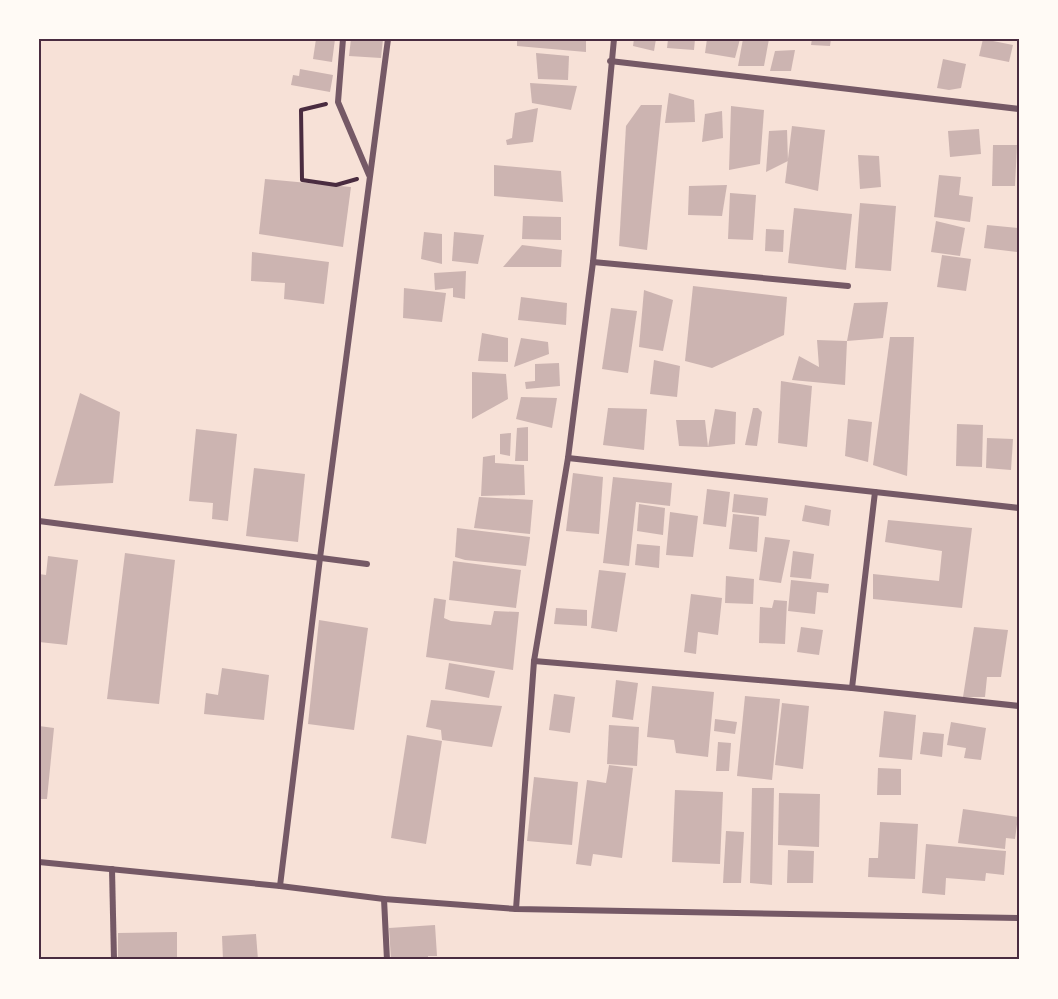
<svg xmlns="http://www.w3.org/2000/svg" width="1058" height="999" font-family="'Sofia Sans Condensed',sans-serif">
<rect width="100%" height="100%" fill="#f7e1d7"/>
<g fill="#ccb4b1">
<path d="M 316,39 L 335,39 L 332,62 L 313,59 Z"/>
<path d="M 351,39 L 383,39 L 381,58 L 349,56 Z"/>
<path d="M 517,39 L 586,39 L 586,52 L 517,46 Z"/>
<path d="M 634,39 L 656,39 L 654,51 L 633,46 Z"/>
<path d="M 668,39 L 695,39 L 694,50 L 667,48 Z"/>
<path d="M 707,39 L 740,39 L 735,58 L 705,53 Z"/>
<path d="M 743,39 L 769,39 L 764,66 L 738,66 Z"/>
<path d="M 812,39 L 831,39 L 830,46 L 811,45 Z"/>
<path d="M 983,39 L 1013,45 L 1009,62 L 979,56 Z"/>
<path d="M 795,50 L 791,71 L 770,71 L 775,51 Z"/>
<path d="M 536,53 L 569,56 L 568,80 L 538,79 Z"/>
<path d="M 943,59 L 966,64 L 961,88 L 949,90 L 937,88 Z"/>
<path d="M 300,69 L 333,75 L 330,92 L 291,85 L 293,75 L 299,76 Z"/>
<path d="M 530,83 L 577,86 L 571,110 L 532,103 Z"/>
<path d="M 669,93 L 694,100 L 695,122 L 665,123 Z"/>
<path d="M 641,105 L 662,105 L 647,250 L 619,246 L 626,126 Z"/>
<path d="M 731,106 L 764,110 L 760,164 L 729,170 Z"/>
<path d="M 538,108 L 533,142 L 507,145 L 506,140 L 512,138 L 515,113 Z"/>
<path d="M 722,111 L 723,138 L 702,142 L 705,114 Z"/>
<path d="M 792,126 L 825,130 L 818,191 L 785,183 Z"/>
<path d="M 979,129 L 981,154 L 950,157 L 948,131 Z"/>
<path d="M 787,130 L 788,161 L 766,172 L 769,131 Z"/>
<path d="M 993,145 L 1017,145 L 1015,186 L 992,186 Z"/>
<path d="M 858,155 L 879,156 L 881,187 L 860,189 Z"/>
<path d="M 494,165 L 561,171 L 563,202 L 494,196 Z"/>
<path d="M 939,175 L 961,177 L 959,195 L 973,197 L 970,222 L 934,217 Z"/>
<path d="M 265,179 L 351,187 L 343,247 L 259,234 Z"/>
<path d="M 727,185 L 722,216 L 688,215 L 689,186 Z"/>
<path d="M 730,193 L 756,195 L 753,240 L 728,239 Z"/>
<path d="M 860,203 L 896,206 L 891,271 L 855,268 Z"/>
<path d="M 794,208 L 852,214 L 846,270 L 788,263 Z"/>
<path d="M 523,216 L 561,217 L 561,240 L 522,239 Z"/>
<path d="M 936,221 L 965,228 L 960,256 L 931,252 Z"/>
<path d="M 987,225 L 1019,228 L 1017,252 L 984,248 Z"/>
<path d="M 766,229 L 784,230 L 783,252 L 765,251 Z"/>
<path d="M 424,232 L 442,234 L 442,264 L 421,259 Z"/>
<path d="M 454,232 L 484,235 L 478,264 L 452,261 Z"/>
<path d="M 522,245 L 562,250 L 561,267 L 503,267 Z"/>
<path d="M 252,252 L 329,262 L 324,304 L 284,299 L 285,283 L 251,281 Z"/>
<path d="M 942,255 L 971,259 L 966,291 L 937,287 Z"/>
<path d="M 466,271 L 465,299 L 453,297 L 453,288 L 435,290 L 434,273 Z"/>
<path d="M 693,286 L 787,297 L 784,335 L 712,368 L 685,361 Z"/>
<path d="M 404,288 L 446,293 L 442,322 L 403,318 Z"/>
<path d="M 644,290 L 673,300 L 663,351 L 639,347 Z"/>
<path d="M 521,297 L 567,303 L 566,325 L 518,320 Z"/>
<path d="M 888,302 L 883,338 L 847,341 L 854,303 Z"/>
<path d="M 611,308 L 637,311 L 628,373 L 602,369 Z"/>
<path d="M 482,333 L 508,338 L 508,362 L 478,361 Z"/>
<path d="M 890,337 L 914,337 L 907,476 L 873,465 Z"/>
<path d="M 521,338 L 548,342 L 549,354 L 514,367 Z"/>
<path d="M 817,340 L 847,341 L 845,385 L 792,380 L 799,356 L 819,367 Z"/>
<path d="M 654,360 L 680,366 L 677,397 L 650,394 Z"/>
<path d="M 559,363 L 560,386 L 526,389 L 525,382 L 535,381 L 535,364 Z"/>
<path d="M 472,372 L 506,374 L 508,399 L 472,419 Z"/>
<path d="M 781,381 L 812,386 L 807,447 L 778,443 Z"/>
<path d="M 80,393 L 120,412 L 113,483 L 54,486 Z"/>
<path d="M 521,397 L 557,398 L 552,428 L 516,419 Z"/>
<path d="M 608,408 L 647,409 L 644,450 L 603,445 Z"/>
<path d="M 753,408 L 758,408 L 762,412 L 757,446 L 745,445 Z"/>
<path d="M 715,409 L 736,412 L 735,444 L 708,447 Z"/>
<path d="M 848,419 L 872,422 L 868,462 L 845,456 Z"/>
<path d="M 676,420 L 705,420 L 708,447 L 679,446 Z"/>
<path d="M 957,424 L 983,425 L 982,467 L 956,466 Z"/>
<path d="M 528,427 L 528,461 L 515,461 L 517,428 Z"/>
<path d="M 196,429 L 237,434 L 228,521 L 212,519 L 213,503 L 189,501 Z"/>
<path d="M 511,433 L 510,456 L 500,454 L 500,434 Z"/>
<path d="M 987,438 L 1013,439 L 1011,470 L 986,468 Z"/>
<path d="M 495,455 L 495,463 L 524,465 L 525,495 L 481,496 L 483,457 Z"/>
<path d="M 254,468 L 305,474 L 298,542 L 246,536 Z"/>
<path d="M 573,473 L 603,477 L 599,534 L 566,531 Z"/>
<path d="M 613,477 L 672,483 L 670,506 L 636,502 L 629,566 L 603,563 Z"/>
<path d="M 707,489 L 730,492 L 726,527 L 703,524 Z"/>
<path d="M 734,494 L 768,498 L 766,516 L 732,512 Z"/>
<path d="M 479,497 L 533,500 L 530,534 L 474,528 Z"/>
<path d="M 639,504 L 665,508 L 663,535 L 637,531 Z"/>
<path d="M 805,505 L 831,510 L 829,526 L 802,521 Z"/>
<path d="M 670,512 L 698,516 L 693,557 L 666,555 Z"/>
<path d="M 733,514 L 759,517 L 757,552 L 729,549 Z"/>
<path d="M 888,520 L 972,528 L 962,608 L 873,599 L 873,574 L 939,581 L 942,551 L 885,542 Z"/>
<path d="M 457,528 L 530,537 L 526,566 L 465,560 L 455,557 Z"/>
<path d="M 765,537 L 790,540 L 781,583 L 759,580 Z"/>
<path d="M 637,544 L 660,546 L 659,568 L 635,565 Z"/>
<path d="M 793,551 L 814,554 L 811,579 L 790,577 Z"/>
<path d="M 125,553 L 175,560 L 159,704 L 107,699 Z"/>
<path d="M 48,556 L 78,560 L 67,645 L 39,642 L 39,574 L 46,575 Z"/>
<path d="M 453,561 L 521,570 L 516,608 L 449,600 Z"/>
<path d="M 599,570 L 626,573 L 617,632 L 591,628 Z"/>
<path d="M 726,576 L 754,579 L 753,604 L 725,603 Z"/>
<path d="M 791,580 L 829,584 L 828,593 L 817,592 L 815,614 L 788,611 Z"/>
<path d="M 691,594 L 722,598 L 718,635 L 698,632 L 696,654 L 684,652 Z"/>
<path d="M 434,598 L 446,600 L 444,618 L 451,621 L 491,625 L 494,611 L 519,612 L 513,670 L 426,657 Z"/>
<path d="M 774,600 L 787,601 L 785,644 L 759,643 L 760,607 L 772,608 Z"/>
<path d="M 556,608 L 587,610 L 587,626 L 554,624 Z"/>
<path d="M 319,620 L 368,628 L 354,730 L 308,724 Z"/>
<path d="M 801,627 L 823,630 L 819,655 L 797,652 Z"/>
<path d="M 974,627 L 1008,630 L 1001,677 L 987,677 L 985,697 L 963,697 Z"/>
<path d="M 449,663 L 495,671 L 489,698 L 445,689 Z"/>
<path d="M 222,668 L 269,675 L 264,720 L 204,714 L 206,693 L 218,695 Z"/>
<path d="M 616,680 L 638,683 L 633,720 L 612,717 Z"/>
<path d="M 652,686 L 714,692 L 708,757 L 676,753 L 674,740 L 647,737 Z"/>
<path d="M 554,694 L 575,697 L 570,733 L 549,730 Z"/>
<path d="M 745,696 L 780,699 L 772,780 L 737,776 Z"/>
<path d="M 431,700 L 502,706 L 492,747 L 442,740 L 441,730 L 426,727 Z"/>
<path d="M 782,703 L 809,706 L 803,769 L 775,765 Z"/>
<path d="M 884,711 L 916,715 L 912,760 L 879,757 Z"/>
<path d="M 715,719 L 737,722 L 735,734 L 714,731 Z"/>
<path d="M 951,722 L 986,728 L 981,760 L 964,758 L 966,748 L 947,745 Z"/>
<path d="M 609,725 L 639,727 L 637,766 L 607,764 Z"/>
<path d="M 39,726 L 54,728 L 47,799 L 39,799 Z"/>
<path d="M 923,732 L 944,734 L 942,757 L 920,754 Z"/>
<path d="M 407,735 L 442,741 L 426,844 L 391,838 Z"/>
<path d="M 718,742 L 731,743 L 729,771 L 716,771 Z"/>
<path d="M 609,765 L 633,768 L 622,858 L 593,854 L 591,866 L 576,864 L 587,780 L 606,783 Z"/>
<path d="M 878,768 L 901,769 L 901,795 L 877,795 Z"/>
<path d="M 534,777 L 578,782 L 572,845 L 527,841 Z"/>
<path d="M 752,788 L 774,788 L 772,885 L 750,883 Z"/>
<path d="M 675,790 L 723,792 L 720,864 L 672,862 Z"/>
<path d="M 779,793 L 820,794 L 819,847 L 778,845 Z"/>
<path d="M 963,809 L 1018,817 L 1015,839 L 1006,838 L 1005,849 L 958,843 Z"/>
<path d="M 880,822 L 918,824 L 915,879 L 868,877 L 869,858 L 878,858 Z"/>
<path d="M 726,831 L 744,832 L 741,883 L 723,883 Z"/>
<path d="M 926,844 L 1006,851 L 1004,875 L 986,873 L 985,881 L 946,878 L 945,895 L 922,893 Z"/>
<path d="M 788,850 L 814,851 L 813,883 L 787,883 Z"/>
<path d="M 435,925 L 437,956 L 428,956 L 428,960 L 391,960 L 389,928 Z"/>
<path d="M 177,932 L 177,960 L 118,960 L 118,933 Z"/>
<path d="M 256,934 L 258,960 L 223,960 L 222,936 Z"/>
</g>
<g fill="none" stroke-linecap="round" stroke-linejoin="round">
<path stroke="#4a2c40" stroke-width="4" d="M 326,104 L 301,110 L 302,180 L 336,185 L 357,179"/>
<g stroke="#755966" stroke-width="6">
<path d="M 343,39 L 338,102 L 369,175"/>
<path d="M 610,61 L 1019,109"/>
<path d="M 593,262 L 848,286"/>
<path d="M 568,458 L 1019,508"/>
<path d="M 39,521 L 367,564"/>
<path d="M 534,661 L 852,688 L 1019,706"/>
<path d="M 852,688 L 875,492"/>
<path d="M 39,862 L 280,886 L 384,899 L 516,909 L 1019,918"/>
<path d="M 112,869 L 114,960"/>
<path d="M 280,886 L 320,558 L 388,39"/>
<path d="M 384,899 L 387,960"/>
<path d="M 516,909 L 534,661 L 568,458 L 593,262 L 614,39"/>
</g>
</g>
<rect width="1058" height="999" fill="none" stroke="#fffaf5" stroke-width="81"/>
<rect x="40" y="40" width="978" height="918" fill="none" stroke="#4a2c40" stroke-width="2"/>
</svg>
